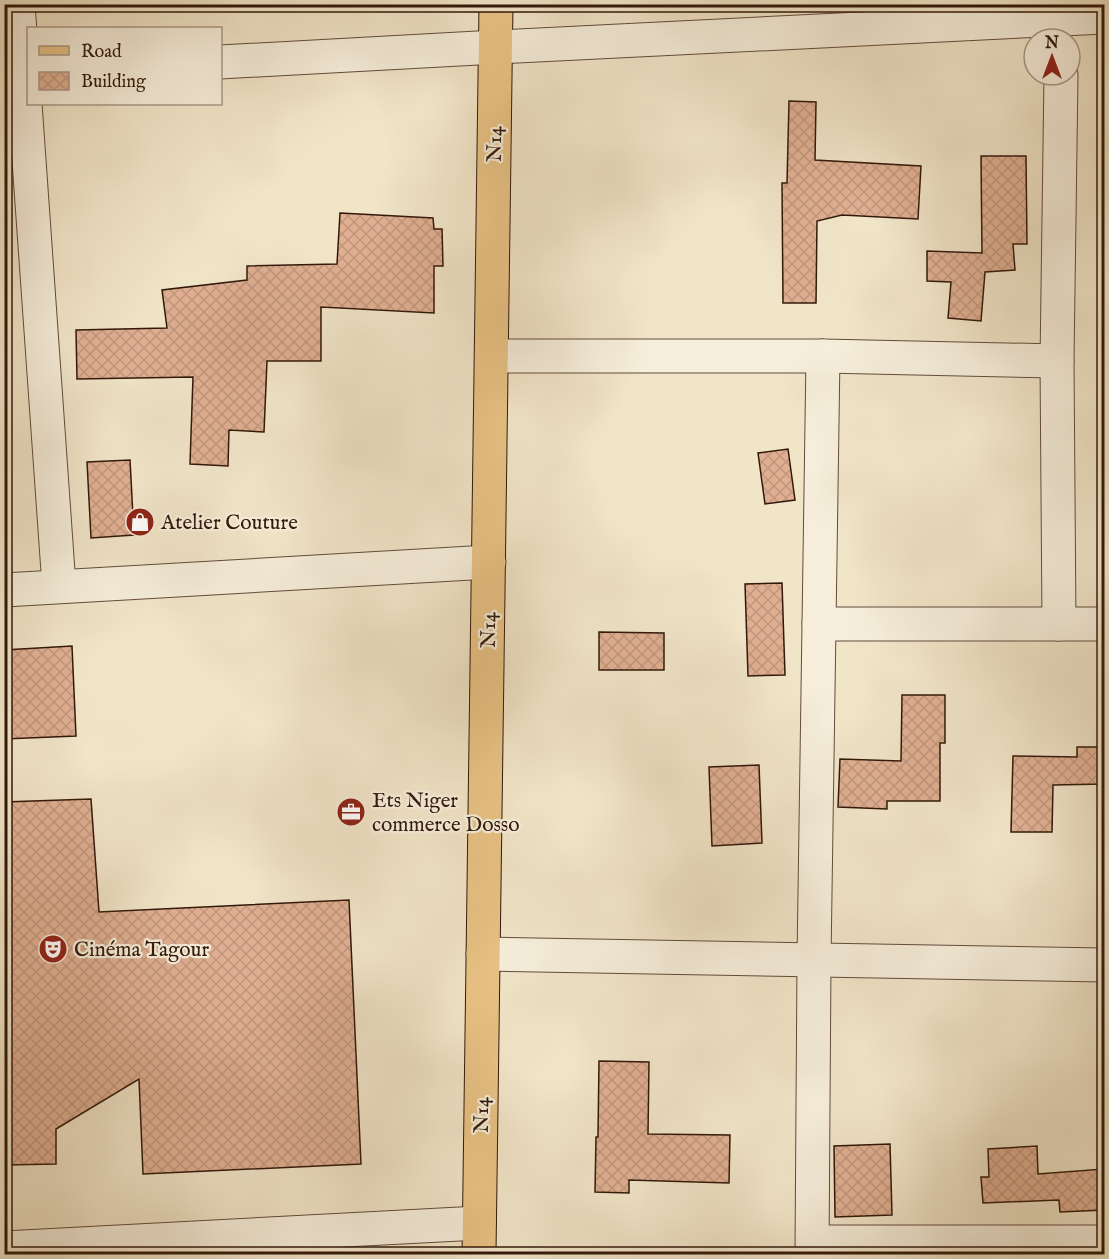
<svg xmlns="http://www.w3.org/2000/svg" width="1109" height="1259" font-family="'IM FELL English',serif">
<defs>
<pattern id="building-cross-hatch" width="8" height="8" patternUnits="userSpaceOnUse" patternTransform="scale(1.5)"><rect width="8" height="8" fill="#e0af92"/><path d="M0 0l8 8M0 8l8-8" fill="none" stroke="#c1967d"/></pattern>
</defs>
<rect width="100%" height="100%" fill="#f1e5c8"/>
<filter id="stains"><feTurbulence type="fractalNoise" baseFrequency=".00333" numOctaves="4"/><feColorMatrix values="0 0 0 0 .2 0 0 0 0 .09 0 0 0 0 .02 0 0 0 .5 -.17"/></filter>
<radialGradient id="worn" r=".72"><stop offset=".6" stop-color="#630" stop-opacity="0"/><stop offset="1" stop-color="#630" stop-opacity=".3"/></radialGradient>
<g fill="url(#building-cross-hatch)" stroke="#32180a" stroke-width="1.5">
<path d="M 789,101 L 816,102 L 815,160 L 921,166 L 918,219 L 842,215 L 817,221 L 816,303 L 783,303 L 782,183 L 787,183 Z"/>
<path d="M 981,156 L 1026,156 L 1027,244 L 1013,244 L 1015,270 L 985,272 L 981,321 L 948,318 L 951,282 L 927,281 L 927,251 L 982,253 Z"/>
<path d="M 340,213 L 433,218 L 434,229 L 442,229 L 443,266 L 434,266 L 434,313 L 321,307 L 321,361 L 267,361 L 264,432 L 229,430 L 228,466 L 190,464 L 193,377 L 77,379 L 76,330 L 167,328 L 162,290 L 247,280 L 247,266 L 337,264 Z"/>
<path d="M 788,449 L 795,500 L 765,504 L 758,453 Z"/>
<path d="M 130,460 L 134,535 L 91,538 L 87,462 Z"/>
<path d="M 782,583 L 785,675 L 748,676 L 745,584 Z"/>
<path d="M 599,632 L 664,633 L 664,670 L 599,670 Z"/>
<path d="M 72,646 L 76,736 L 4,739 L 4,650 Z"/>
<path d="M 902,695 L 945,695 L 945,743 L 940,743 L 940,801 L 887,801 L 887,809 L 838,807 L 840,759 L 901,761 Z"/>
<path d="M 1077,747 L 1104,747 L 1104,784 L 1053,785 L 1052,832 L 1011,832 L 1013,756 L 1077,757 Z"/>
<path d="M 759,765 L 762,843 L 712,846 L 709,767 Z"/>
<path d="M 91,799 L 99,912 L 349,900 L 361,1164 L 143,1174 L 139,1079 L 56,1129 L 56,1164 L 4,1165 L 4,802 Z"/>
<path d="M 599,1061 L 649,1062 L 648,1134 L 730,1135 L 729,1183 L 629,1180 L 629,1193 L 595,1192 L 596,1137 L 598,1137 Z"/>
<path d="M 890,1144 L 892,1215 L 835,1217 L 834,1146 Z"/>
<path d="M 1037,1146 L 1038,1174 L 1104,1169 L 1104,1210 L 1060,1212 L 1059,1200 L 983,1203 L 981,1177 L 989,1177 L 988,1149 Z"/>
</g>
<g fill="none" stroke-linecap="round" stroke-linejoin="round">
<g stroke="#624b3a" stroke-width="35">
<g id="minor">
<path d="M 18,4 L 59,586"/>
<path d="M 220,62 L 496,47 L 1104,17"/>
<path d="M 492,356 L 823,356 L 1057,361"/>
<path d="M 4,590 L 489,562"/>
<path d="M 819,624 L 1104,624"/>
<path d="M 1059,624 L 1057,361 L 1061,75"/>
<path d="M 483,954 L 1104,965"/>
<path d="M 813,1242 L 1104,1242"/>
<path d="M 4,1248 L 479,1223"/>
<path d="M 812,1254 L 814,960 L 823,356"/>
</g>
</g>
<g stroke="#32180a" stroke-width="35">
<path id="major" d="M 479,1254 L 496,4"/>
</g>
<use href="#minor" stroke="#f6eedb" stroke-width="33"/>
<use href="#major" stroke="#e8c284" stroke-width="33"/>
</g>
<defs>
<g id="shop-disc" transform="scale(1.5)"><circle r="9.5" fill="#8f2418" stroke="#f6eedb"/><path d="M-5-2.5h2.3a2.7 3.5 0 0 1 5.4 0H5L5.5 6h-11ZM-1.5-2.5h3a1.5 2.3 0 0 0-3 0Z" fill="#fff"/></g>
<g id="office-disc" transform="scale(1.5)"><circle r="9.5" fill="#8f2418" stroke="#f6eedb"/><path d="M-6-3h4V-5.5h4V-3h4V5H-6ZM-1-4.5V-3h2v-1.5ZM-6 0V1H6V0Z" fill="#fff"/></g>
<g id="theatre-disc" transform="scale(1.5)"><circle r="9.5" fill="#8f2418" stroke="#f6eedb"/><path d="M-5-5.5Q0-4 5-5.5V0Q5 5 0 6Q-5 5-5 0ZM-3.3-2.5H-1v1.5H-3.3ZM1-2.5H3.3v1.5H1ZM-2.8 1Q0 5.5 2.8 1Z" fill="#fff"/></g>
</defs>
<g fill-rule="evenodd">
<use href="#shop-disc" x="140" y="522"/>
<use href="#office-disc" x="351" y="812"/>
<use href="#theatre-disc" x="53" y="949"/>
</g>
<g text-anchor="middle" stroke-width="4.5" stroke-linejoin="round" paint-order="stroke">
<g font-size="21" fill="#32180a" stroke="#f6eedb">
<text transform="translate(494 144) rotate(-89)" y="7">N14</text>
<text transform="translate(488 630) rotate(-89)" y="7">N14</text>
<text transform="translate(481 1115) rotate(-89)" y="7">N14</text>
</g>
<g font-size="21" fill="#32180a" stroke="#f6eedb" text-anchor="start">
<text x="161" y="529">Atelier Couture</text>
<text x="372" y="807">Ets Niger<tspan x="372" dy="24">commerce Dosso</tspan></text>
<text x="74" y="956">Cinéma Tagour</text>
</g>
</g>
<rect width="1109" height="1259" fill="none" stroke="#f1e5c8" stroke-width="24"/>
<rect x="6" y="6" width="1097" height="1247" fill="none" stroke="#32180a" stroke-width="3"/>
<rect x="12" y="12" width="1085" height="1235" fill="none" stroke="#32180a" stroke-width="1.5"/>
<rect x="27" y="27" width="195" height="78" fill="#f6eedb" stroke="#a89887" stroke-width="1.5"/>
<rect x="39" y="46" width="30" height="9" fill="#e8c284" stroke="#a89887" stroke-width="1.5"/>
<text x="81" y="57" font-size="18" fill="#32180a">Road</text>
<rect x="39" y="72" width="30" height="18" fill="url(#building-cross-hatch)" stroke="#a89887" stroke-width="1.5"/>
<text x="81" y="87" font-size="18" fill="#32180a">Building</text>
<g transform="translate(1052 57)"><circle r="28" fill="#f6eedb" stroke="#a89887" stroke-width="1.5"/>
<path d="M0-4.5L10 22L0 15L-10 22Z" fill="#8f2418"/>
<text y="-9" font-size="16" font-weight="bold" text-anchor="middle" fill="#32180a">N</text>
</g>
<rect width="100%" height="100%" filter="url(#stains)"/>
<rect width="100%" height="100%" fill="url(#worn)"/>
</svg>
